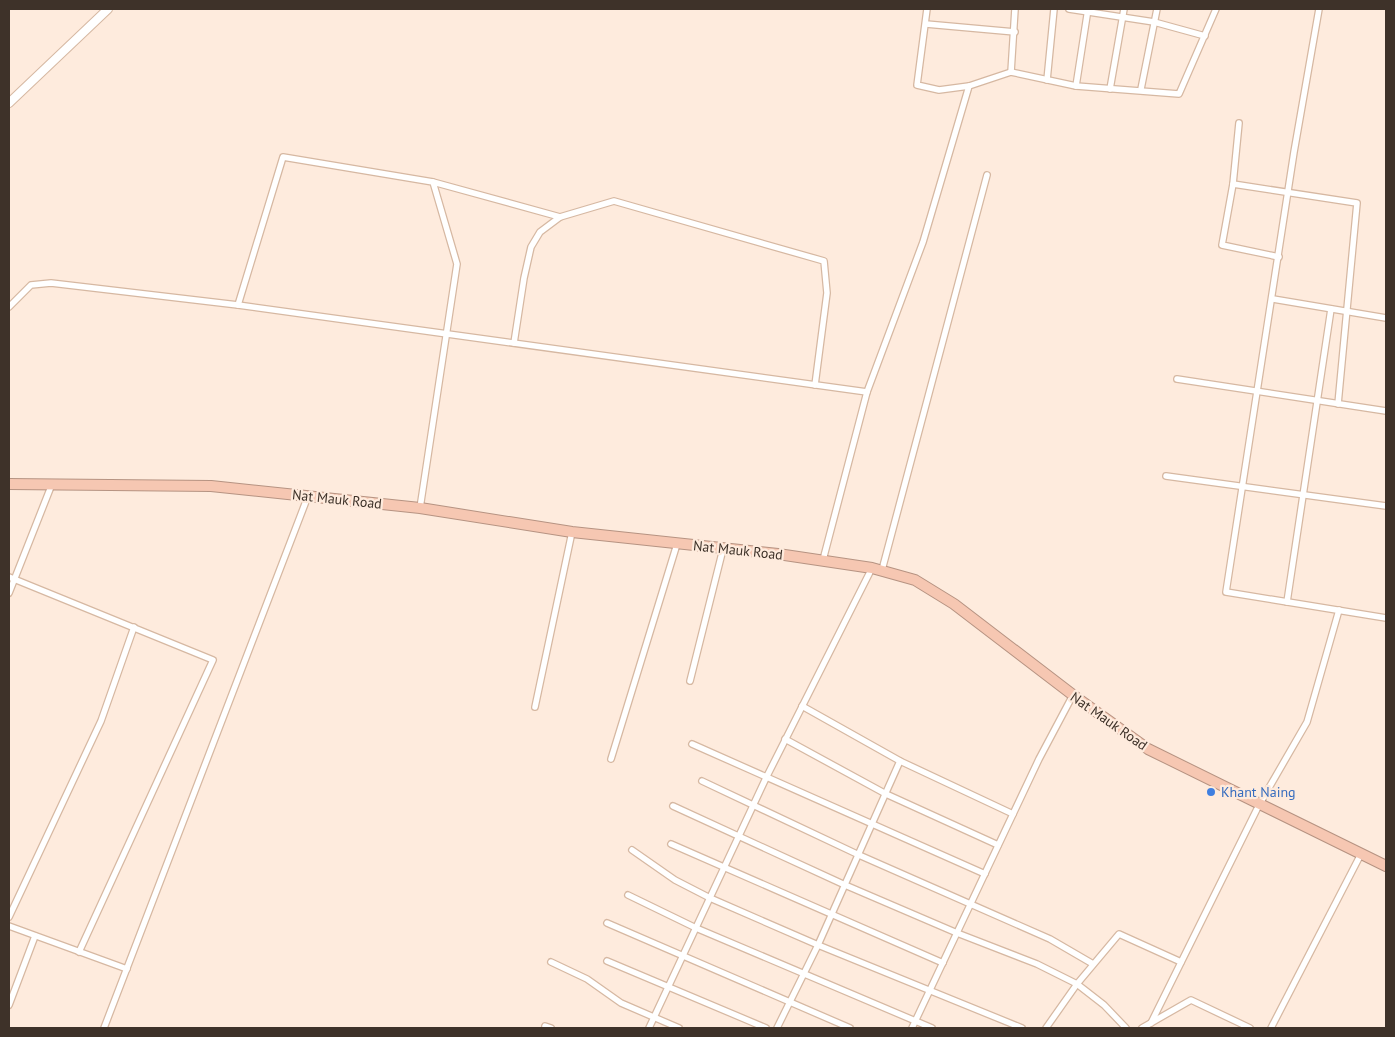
<svg xmlns="http://www.w3.org/2000/svg" width="1395" height="1037" font-family="'PT Sans',sans-serif">
<rect width="100%" height="100%" fill="#feebdd"/>
<g fill="none" stroke-linecap="round" stroke-linejoin="round">
<g stroke="#d6b8a2" stroke-width="8">
<g id="street">
<path d="M 927,9 L 917,85 L 939,90 L 969,86"/>
<path d="M 1069,9 L 1154,22 L 1205,36"/>
<path d="M 1319,9 L 1294,152 L 1226,592 L 1386,618"/>
<path d="M 926,24 L 1015,32"/>
<path d="M 1011,72 L 1015,9"/>
<path d="M 1047,80 L 1054,9"/>
<path d="M 1076,86 L 1088,9"/>
<path d="M 1110,89 L 1124,9"/>
<path d="M 1141,89 L 1157,9"/>
<path d="M 1239,123 L 1233,184 L 1222,245 L 1279,257"/>
<path d="M 433,182 L 560,217"/>
<path d="M 1233,184 L 1357,203 L 1338,404"/>
<path d="M 1273,299 L 1386,318"/>
<path d="M 238,305 L 283,157 L 433,182 L 457,264 L 420,508"/>
<path d="M 9,307 L 31,285 L 51,283 L 238,305 L 867,392"/>
<path d="M 514,343 L 524,278 L 531,247 L 540,232 L 560,217 L 614,201 L 824,261 L 827,293 L 815,385"/>
<path d="M 1177,379 L 1386,411"/>
<path d="M 1166,476 L 1386,506"/>
<path d="M 823,560 L 867,392 L 923,242 L 969,86 L 1011,72 L 1076,86 L 1179,94 L 1216,9"/>
<path d="M 882,570 L 987,175"/>
<path d="M 9,577 L 213,660 L 79,952"/>
<path d="M 9,593 L 52,484"/>
<path d="M 1287,602 L 1331,309"/>
<path d="M 690,681 L 723,549"/>
<path d="M 802,706 L 900,761 L 1013,814"/>
<path d="M 535,707 L 572,532"/>
<path d="M 785,739 L 886,794 L 998,845"/>
<path d="M 692,744 L 985,874"/>
<path d="M 611,759 L 677,544"/>
<path d="M 702,781 L 859,855 L 1050,939 L 1093,964"/>
<path d="M 673,806 L 845,885 L 957,933 L 1037,964 L 1077,984 L 1104,1005 L 1126,1028"/>
<path d="M 671,844 L 943,963"/>
<path d="M 632,850 L 675,880 L 710,898 L 818,945 L 1022,1028"/>
<path d="M 628,895 L 696,928 L 932,1028"/>
<path d="M 9,917 L 101,721 L 134,627"/>
<path d="M 607,923 L 850,1028"/>
<path d="M 9,926 L 127,969"/>
<path d="M 607,961 L 766,1028"/>
<path d="M 551,962 L 587,979 L 621,1003 L 679,1028"/>
<path d="M 9,1005 L 35,936"/>
<path d="M 1151,1023 L 1259,805 L 1307,722 L 1339,610"/>
<path d="M 545,1026 L 551,1028"/>
<path d="M 104,1028 L 308,496"/>
<path d="M 649,1028 L 766,778 L 872,568"/>
<path d="M 777,1028 L 818,945 L 900,761"/>
<path d="M 912,1028 L 1039,759 L 1073,695"/>
<path d="M 1046,1028 L 1077,984 L 1119,934 L 1181,962"/>
<path d="M 1142,1028 L 1191,1000 L 1250,1028"/>
<path d="M 1271,1028 L 1361,854"/>
</g>
</g>
<g stroke="#d6b8a2" stroke-width="10">
<path id="secondary" d="M 9,103 L 108,9"/>
</g>
<g stroke="#b69382" stroke-width="12">
<path id="highway" d="M 9,484 L 211,486 L 420,508 L 572,532 L 778,554 L 872,568 L 915,580 L 954,604 L 1073,695 L 1148,749 L 1386,866"/>
</g>
<use href="#street" stroke="#fff" stroke-width="5.5"/>
<use href="#secondary" stroke="#fff" stroke-width="8"/>
<use href="#highway" stroke="#f6c7b2" stroke-width="10"/>
</g>
<circle fill="#3f7fe0" stroke="#feebdd" stroke-width="2" cx="1211" cy="792" r="5"/>
<g text-anchor="middle" stroke-width="4.5" stroke-linejoin="round" paint-order="stroke">
<g font-size="14" fill="#3e3229" stroke="#feebdd">
<text transform="translate(337 499) rotate(6)" y="5">Nat Mauk Road</text>
<text transform="translate(738 550) rotate(6)" y="5">Nat Mauk Road</text>
<text transform="translate(1109 721) rotate(35)" y="5">Nat Mauk Road</text>
</g>
<g font-size="14" fill="#366cbe" stroke="#feebdd" text-anchor="start">
<text x="1221" y="797">Khant Naing</text>
</g>
</g>
<rect width="1395" height="1037" fill="none" stroke="#3e3229" stroke-width="20"/>
</svg>
